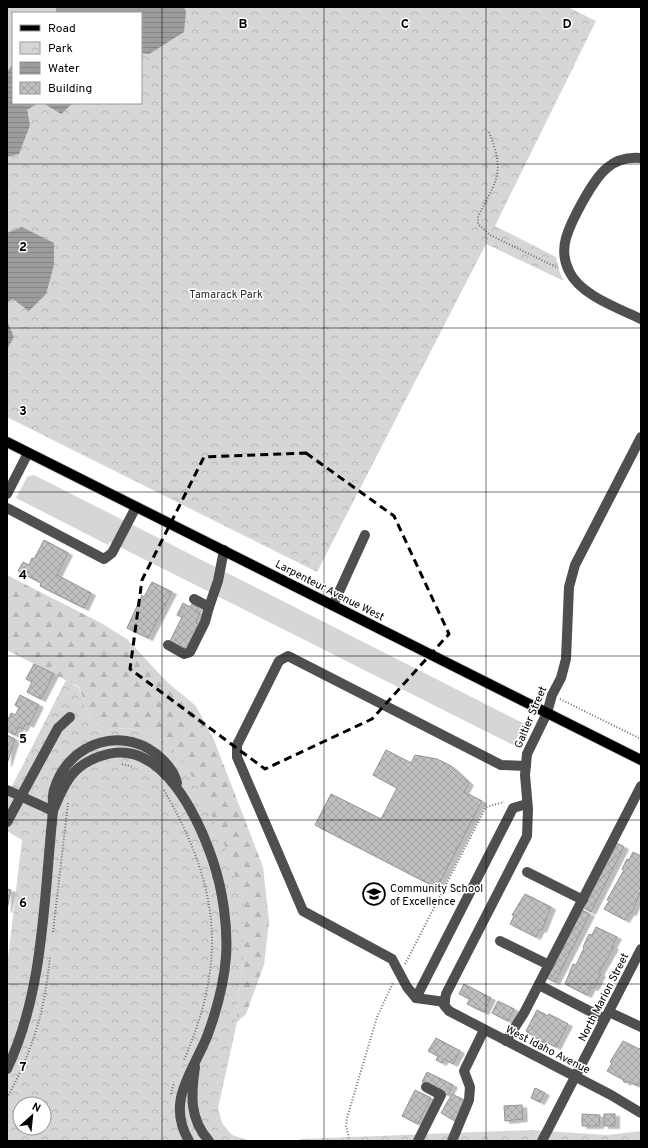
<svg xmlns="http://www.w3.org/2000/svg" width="648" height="1148" font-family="Overpass,sans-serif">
<defs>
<pattern id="forest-firs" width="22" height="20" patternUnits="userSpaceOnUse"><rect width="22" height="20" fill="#d6d6d6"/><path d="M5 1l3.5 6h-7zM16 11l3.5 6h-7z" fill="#b6b6b6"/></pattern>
<pattern id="park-crowns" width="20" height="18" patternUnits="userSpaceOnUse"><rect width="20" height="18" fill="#d6d6d6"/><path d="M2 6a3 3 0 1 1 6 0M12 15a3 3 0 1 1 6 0" fill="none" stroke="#b6b6b6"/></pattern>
<pattern id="water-rules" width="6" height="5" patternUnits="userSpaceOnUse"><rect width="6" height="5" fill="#9d9d9d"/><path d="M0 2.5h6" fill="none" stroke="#858585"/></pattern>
<pattern id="building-cross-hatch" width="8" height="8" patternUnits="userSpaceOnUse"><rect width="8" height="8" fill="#bfbfbf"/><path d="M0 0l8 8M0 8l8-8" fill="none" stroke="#a2a2a2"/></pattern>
<filter id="shadow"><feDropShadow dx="4.5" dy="2.5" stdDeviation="0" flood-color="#0004"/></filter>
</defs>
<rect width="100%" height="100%" fill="#fff"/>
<path fill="#d6d6d6" d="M 34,475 L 519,721 L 523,723 L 523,726 L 513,745 L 110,542 L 108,545 L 16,498 L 27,477 Z"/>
<path fill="url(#forest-firs)" d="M 7,575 L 101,623 L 127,639 L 167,682 L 196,706 L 214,740 L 263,867 L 269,921 L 264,965 L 246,1014 L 237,1022 L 237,1010 L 243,962 L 243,898 L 181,758 L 170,745 L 150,733 L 128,728 L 107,730 L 90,720 L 79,687 L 7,650 Z"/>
<g fill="url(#park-crowns)" fill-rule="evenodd">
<path d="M 7,7 L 568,7 L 596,21 L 495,226 L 556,257 L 560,273 L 564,281 L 486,244 L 317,572 L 7,417 ZM 13,13 L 141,13 L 141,103 L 13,103 Z"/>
<path d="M 66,680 L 79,688 L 90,720 L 107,730 L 128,728 L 150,733 L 170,745 L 181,758 L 192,776 L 213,818 L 228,853 L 243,898 L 243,962 L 237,1010 L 237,1022 L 218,1108 L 222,1123 L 232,1135 L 251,1141 L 7,1141 L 7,966 L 22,840 L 7,831 L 7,796 ZM 20,1104 L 44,1104 L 44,1128 L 20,1128 Z"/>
<path d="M 531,1130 L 607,1135 L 641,1131 L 641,1141 L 294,1141 L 302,1139 Z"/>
</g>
<g fill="url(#water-rules)">
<path d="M 56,7 L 184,7 L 186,12 L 184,32 L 149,54 L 141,53 L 141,13 L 56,13 Z"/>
<path d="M 13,64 L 13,103 L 38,103 L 27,110 L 30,125 L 19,154 L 7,157 L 7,72 Z"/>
<path d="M 43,103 L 73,103 L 61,114 Z"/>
<path d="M 22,227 L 54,243 L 54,265 L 46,294 L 29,311 L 13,299 L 7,303 L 7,233 Z"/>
<path d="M 7,321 L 14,337 L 7,349 Z"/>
</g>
<g fill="url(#building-cross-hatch)" stroke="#939393" filter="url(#shadow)">
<path d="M 44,540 L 68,553 L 57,575 L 91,593 L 84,608 L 40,586 L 41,583 L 18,571 L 23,562 L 29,565 L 32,558 L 34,559 Z"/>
<path d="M 152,582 L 172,592 L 148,638 L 127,628 L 142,595 L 144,597 Z"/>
<path d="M 183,603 L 190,607 L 192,604 L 198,607 L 196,611 L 200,613 L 196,623 L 200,625 L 187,650 L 170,641 L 182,617 L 177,615 Z"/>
<path d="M 34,664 L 54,674 L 41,699 L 27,692 L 32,682 L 26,679 Z"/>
<path d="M 20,695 L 39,705 L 29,725 L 26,723 L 23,729 L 19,727 L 15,735 L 7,731 L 7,722 L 11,713 L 15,715 L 19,708 L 15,705 Z"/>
<path d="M 7,735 L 15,739 L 7,764 Z"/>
<path d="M 386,750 L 411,763 L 415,755 L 437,759 L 451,766 L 469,783 L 464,792 L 482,801 L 437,888 L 315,825 L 331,794 L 381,819 L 397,788 L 373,775 Z"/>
<path d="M 615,842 L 624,847 L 591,912 L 582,907 Z"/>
<path d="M 633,852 L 641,856 L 641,890 L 632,913 L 630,912 L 625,920 L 604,909 L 609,901 L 607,900 L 624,870 L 622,869 L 627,859 L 629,860 Z"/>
<path d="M 7,889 L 11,890 L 7,910 Z"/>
<path d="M 525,894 L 551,907 L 542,930 L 540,929 L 536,937 L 510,924 L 514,916 L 512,915 Z"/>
<path d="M 580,909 L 590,914 L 555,982 L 545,977 Z"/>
<path d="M 596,927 L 617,937 L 612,946 L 614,947 L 599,973 L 601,974 L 594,988 L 591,987 L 587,995 L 565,984 L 573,964 L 576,965 L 584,948 L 583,947 L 589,934 L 592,935 Z"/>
<path d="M 464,984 L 491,998 L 484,1012 L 467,1004 L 470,999 L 459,994 Z"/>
<path d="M 498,1001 L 514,1009 L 508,1021 L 492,1013 Z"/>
<path d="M 537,1010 L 548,1016 L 549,1014 L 568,1024 L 556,1047 L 544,1041 L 543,1043 L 526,1031 Z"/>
<path d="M 436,1038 L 460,1051 L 453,1064 L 444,1059 L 442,1063 L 436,1060 L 438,1056 L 428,1051 Z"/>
<path d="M 623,1041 L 639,1049 L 641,1048 L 641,1081 L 638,1086 L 627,1081 L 626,1083 L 623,1081 L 624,1080 L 607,1071 L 612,1063 L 610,1062 Z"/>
<path d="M 427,1072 L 453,1085 L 448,1095 L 422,1082 Z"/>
<path d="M 535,1088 L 545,1093 L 540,1102 L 531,1098 Z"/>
<path d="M 415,1090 L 431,1098 L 418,1124 L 402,1116 Z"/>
<path d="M 452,1094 L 466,1101 L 455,1121 L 441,1113 Z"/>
<path d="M 522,1105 L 523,1119 L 505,1121 L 504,1106 Z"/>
<path d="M 582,1114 L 600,1115 L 599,1126 L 582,1126 Z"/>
<rect x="604" y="1114" width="11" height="12"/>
</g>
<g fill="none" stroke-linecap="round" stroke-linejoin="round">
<g stroke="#dbdbdb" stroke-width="12">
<path id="major" d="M 7,442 L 641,760"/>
</g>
<g stroke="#717171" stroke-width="2" stroke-dasharray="1 2" stroke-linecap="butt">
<path d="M 489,132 C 506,174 496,180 478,217 L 478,224 L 490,235 L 558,268"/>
<path d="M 560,699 L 641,739"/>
<path d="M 122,764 L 133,767"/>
<path d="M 164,790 C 219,886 228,958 184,1060"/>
<path d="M 53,932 L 68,803"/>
<path d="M 405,964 L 486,807 L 504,802"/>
<path d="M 171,1094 L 174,1082"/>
<path d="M 7,1098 C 33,1050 45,1010 50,956"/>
<path d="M 350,1141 L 346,1126 L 347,1118 L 377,1017 L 393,983"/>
</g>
<g stroke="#4f4f4f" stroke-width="10">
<path d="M 641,158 C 629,157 616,160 607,168 C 593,179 571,221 566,238 C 563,249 564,261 569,271 C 580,295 618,308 641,319"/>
<path d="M 641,437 L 575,565 L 569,587 L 566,659 L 561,678 L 552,695 L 547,713 L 527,754 L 525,775 L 528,809 L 527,836 L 446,994 L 444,1005 L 449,1011 L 611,1095 L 641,1113"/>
<path d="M 7,494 L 28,453"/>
<path d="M 7,508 L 104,559 L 112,553 L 136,507"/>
<path d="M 333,605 L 365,535"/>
<path d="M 209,607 L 218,581 L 224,550"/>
<path d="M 168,645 L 184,654 L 190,652 L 205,622 L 209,607 L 194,599"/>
<path d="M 7,790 L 53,811"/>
<path d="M 53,811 C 65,781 74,762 108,754 C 164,741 199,820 213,861 C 223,891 228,927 226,957 C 224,983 217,1009 208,1034 C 194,1071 165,1100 189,1141"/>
<path d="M 7,822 L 58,728 L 70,717"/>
<path d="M 527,872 L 583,900"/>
<path d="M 500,941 L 549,965"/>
<path d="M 539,985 L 605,1019"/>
<path d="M 416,998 L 510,814 L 513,808 L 527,804"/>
<path d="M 445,1002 L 416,998 L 407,987 L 392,959 L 303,911 L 237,757 L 237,745 L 279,661 L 288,656 L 501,765 L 526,766"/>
<path d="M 609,1012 L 641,1027"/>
<path d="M 506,1041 L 524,1013 L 641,786"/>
<path d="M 195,1067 C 191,1094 189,1119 209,1141"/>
<path d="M 7,1069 C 44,992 44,896 53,811 C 53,804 52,796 54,790 C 68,741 126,723 163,760 C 169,766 175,774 177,783"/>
<path d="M 418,1141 L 441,1095 L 426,1087"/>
<path d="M 452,1141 L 469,1100 L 470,1087 L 464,1071 L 484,1030"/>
<path d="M 542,1141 L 641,949"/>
</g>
<use href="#major" stroke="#000" stroke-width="10"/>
</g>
<path fill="none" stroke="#000" stroke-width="3" stroke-dasharray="8 5" stroke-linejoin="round" d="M 306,453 L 394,516 L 449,634 L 372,719 L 265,769 L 130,669 L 142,580 L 204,457 Z"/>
<path fill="none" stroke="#000" stroke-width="1" stroke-opacity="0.55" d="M 162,7 L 162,1141M 324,7 L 324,1141M 486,7 L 486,1141M 7,164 L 641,164M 7,328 L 641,328M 7,492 L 641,492M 7,656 L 641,656M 7,820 L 641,820M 7,984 L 641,984"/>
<defs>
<g id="school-ring" transform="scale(1.15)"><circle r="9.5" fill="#fff" stroke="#000" stroke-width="1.5"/><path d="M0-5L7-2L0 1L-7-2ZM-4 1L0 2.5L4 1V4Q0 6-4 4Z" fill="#000"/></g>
</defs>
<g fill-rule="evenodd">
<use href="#school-ring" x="374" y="894"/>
</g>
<g text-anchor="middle" stroke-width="3" stroke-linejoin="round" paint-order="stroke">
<g font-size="11" fill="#2d2d2d" stroke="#fff">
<text x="226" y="298">Tamarack Park</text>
</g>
<g font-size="11" fill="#000" stroke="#fff">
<text transform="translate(330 590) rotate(27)" y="4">Larpenteur Avenue West</text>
<text transform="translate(530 717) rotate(-67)" y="4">Galtier Street</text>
<text transform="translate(603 997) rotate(-63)" y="4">North Marion Street</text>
<text transform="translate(548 1049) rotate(27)" y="4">West Idaho Avenue</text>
</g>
<g font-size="11" fill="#000" stroke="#fff" text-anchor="start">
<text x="390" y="892">Community School<tspan x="390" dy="13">of Excellence</tspan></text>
</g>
</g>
<g font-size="13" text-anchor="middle" font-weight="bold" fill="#000" stroke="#fff" stroke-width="3" stroke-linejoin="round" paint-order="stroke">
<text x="243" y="28">B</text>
<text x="405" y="28">C</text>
<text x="567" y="28">D</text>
<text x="23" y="251">2</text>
<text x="23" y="415">3</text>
<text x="23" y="579">4</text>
<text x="23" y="743">5</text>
<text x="23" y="907">6</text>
<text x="23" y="1071">7</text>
</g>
<rect width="648" height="1148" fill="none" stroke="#000000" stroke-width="16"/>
<rect x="12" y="12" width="130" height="92" fill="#ffffff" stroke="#999999"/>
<rect x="20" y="25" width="20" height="6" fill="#000000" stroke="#999999"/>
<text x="48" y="32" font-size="12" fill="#000000">Road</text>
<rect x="20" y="42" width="20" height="12" fill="url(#park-crowns)" stroke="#999999"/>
<text x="48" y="52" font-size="12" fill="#000000">Park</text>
<rect x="20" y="62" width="20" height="12" fill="url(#water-rules)" stroke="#999999"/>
<text x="48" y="72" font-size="12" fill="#000000">Water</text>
<rect x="20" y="82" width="20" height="12" fill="url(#building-cross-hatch)" stroke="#999999"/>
<text x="48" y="92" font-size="12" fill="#000000">Building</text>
<g transform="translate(32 1116) rotate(27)"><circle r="19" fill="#ffffff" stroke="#999999"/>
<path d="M0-3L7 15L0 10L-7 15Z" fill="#000000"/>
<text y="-6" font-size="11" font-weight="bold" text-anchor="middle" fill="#000000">N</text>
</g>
</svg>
